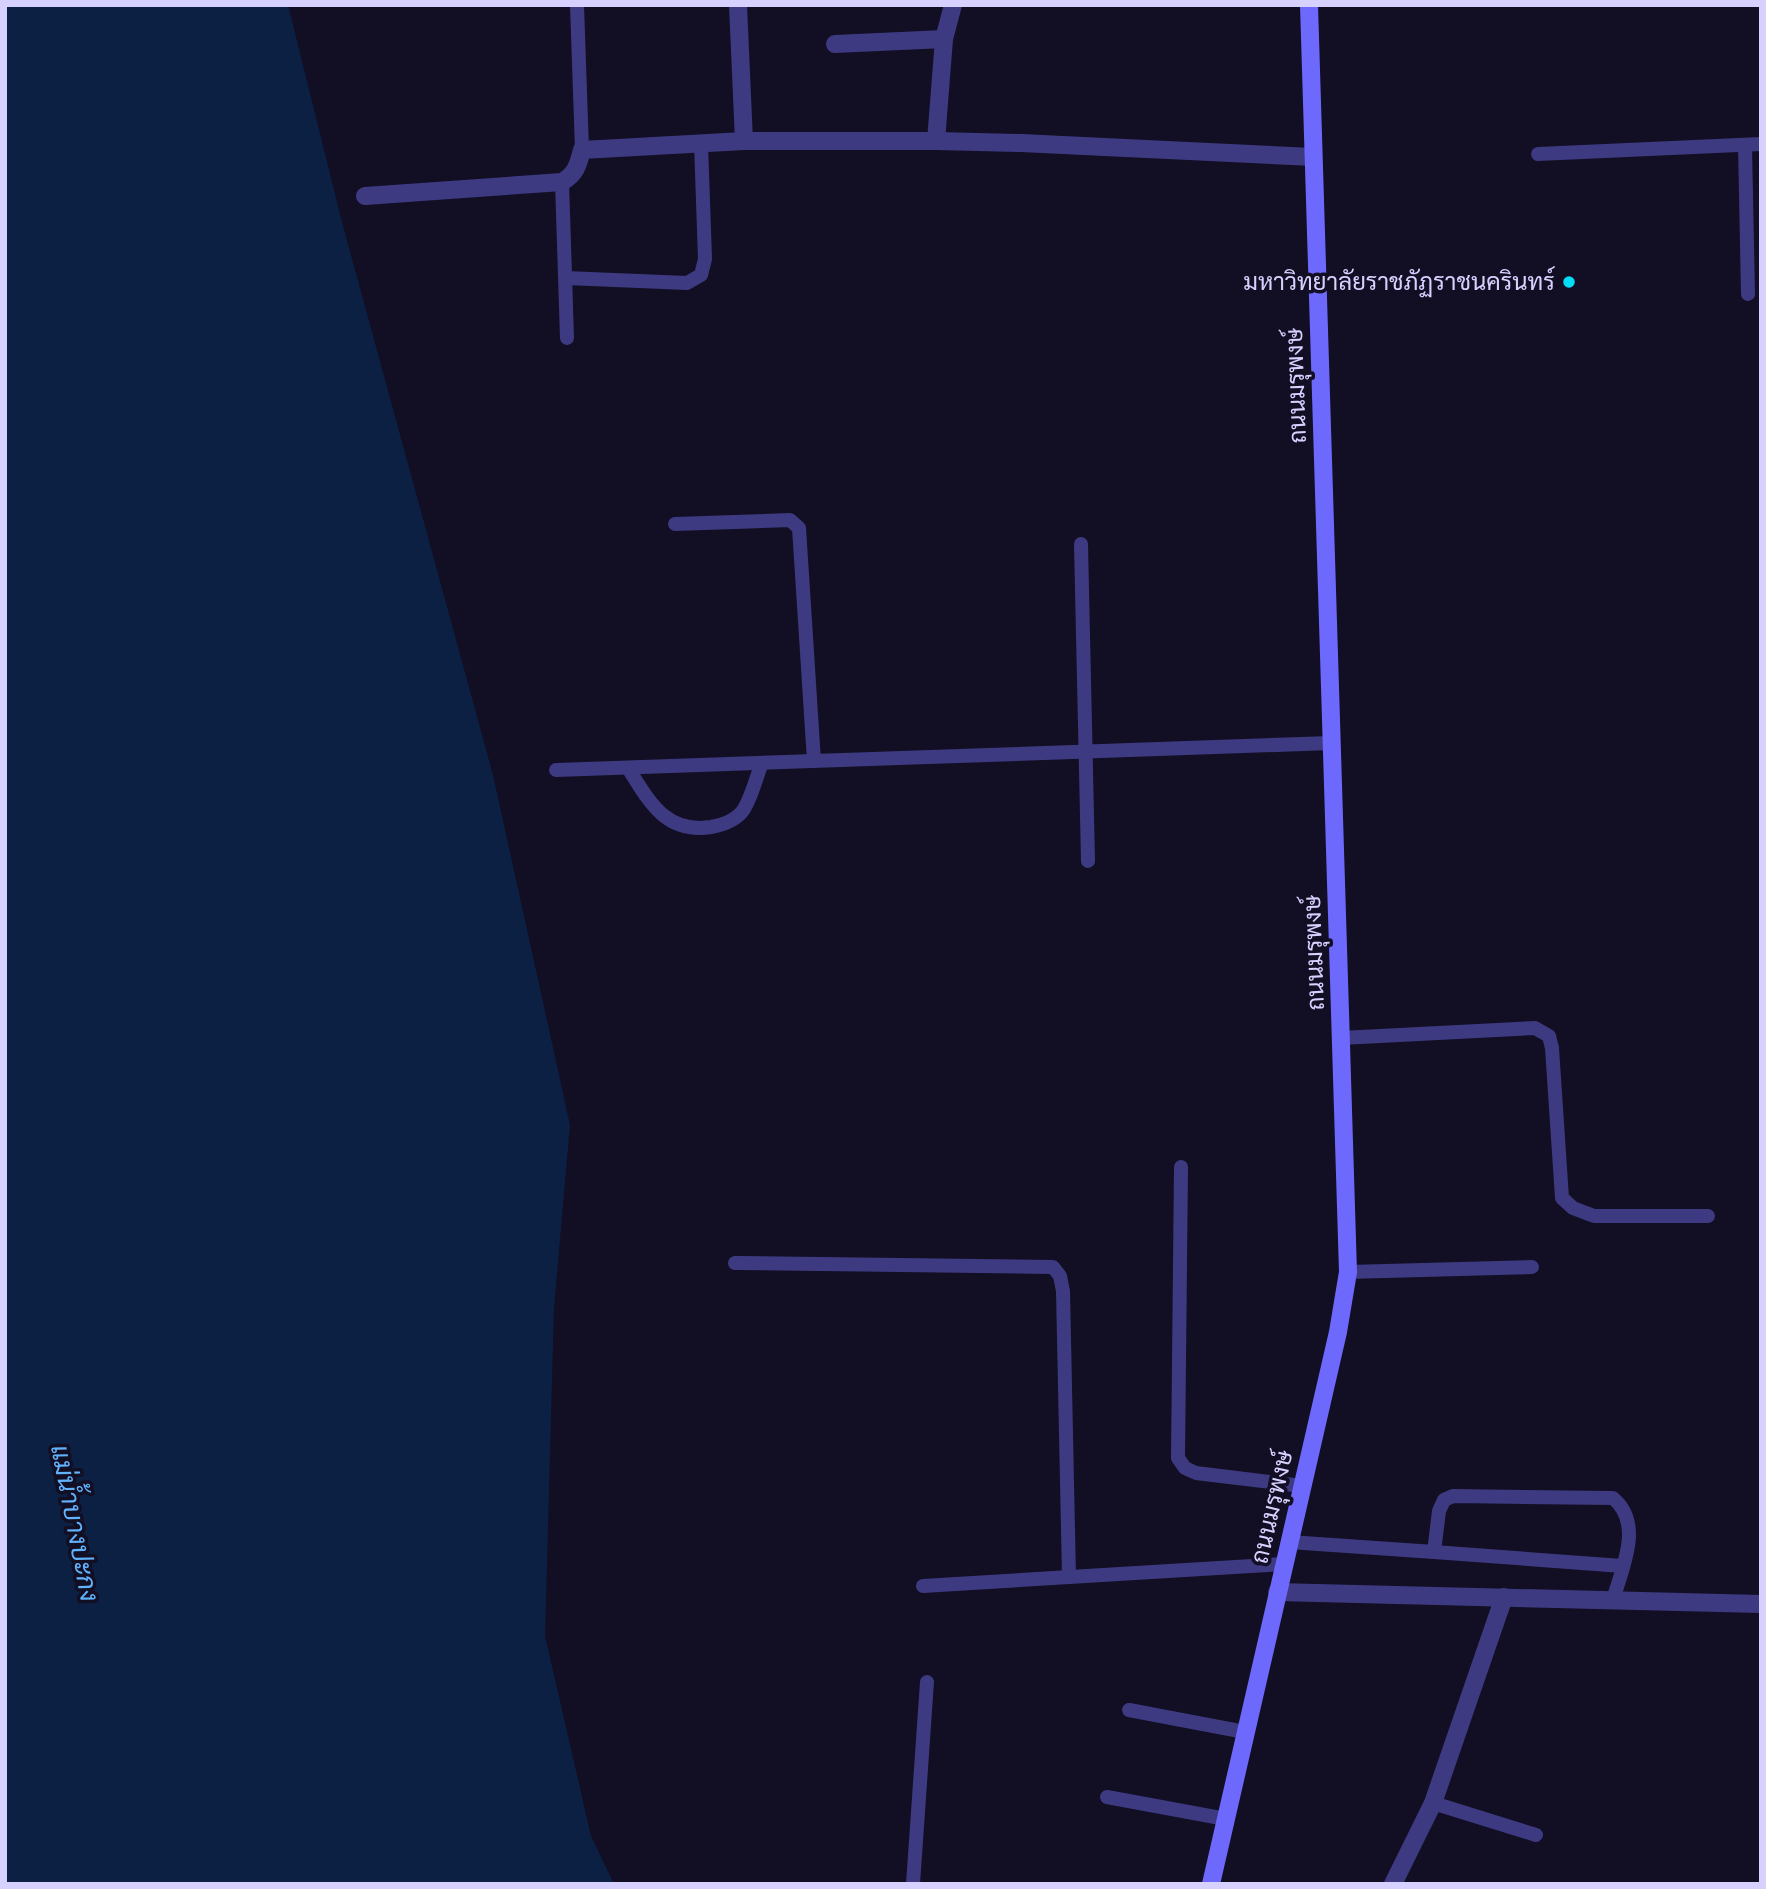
<svg xmlns="http://www.w3.org/2000/svg" width="1766" height="1889" font-family="Poppins,Sarabun,sans-serif">
<rect width="100%" height="100%" fill="#120e23"/>
<path fill="#0c2044" d="M 5,5 L 288,5 L 343,226 L 493,775 L 570,1125 L 554,1308 L 545,1636 L 591,1836 L 614,1884 L 5,1884 Z"/>
<g fill="none" stroke-linecap="round" stroke-linejoin="round">
<g stroke="#3d3a81" stroke-width="14">
<path d="M 577,5 L 582,150"/>
<path d="M 1745,145 L 1748,294"/>
<path d="M 1538,154 L 1761,144"/>
<path d="M 562,182 L 567,338"/>
<path d="M 566,278 L 687,283 L 701,275 L 705,259 L 701,143"/>
<path d="M 675,524 L 790,520 L 799,528 L 814,761"/>
<path d="M 1081,544 L 1088,861"/>
<path d="M 628,768 C 649,801 665,834 711,827 C 722,825 737,820 744,809 C 752,796 756,778 762,763"/>
<path d="M 556,770 L 1331,743"/>
<path d="M 1341,1038 L 1535,1028 L 1549,1036 L 1552,1048 L 1562,1198 L 1573,1208 L 1594,1216 L 1708,1216"/>
<path d="M 1181,1167 L 1178,1458 L 1185,1468 L 1196,1473 L 1302,1486"/>
<path d="M 735,1263 L 1053,1267 L 1060,1276 L 1063,1291 L 1069,1577"/>
<path d="M 1348,1272 L 1532,1267"/>
<path d="M 1289,1542 L 1434,1552 L 1439,1511 L 1444,1500 L 1453,1496 L 1613,1498 C 1644,1524 1622,1568 1613,1600"/>
<path d="M 1434,1552 L 1622,1566"/>
<path d="M 923,1586 L 1284,1564"/>
<path d="M 1129,1710 L 1245,1732"/>
<path d="M 1107,1797 L 1226,1819"/>
<path d="M 1433,1803 L 1536,1835"/>
<path d="M 913,1884 L 927,1682"/>
</g>
<g stroke="#3d3a81" stroke-width="18">
<path d="M 738,5 L 744,141"/>
<path d="M 835,44 L 944,39"/>
<path d="M 936,141 L 944,39 L 953,5"/>
<path d="M 365,196 L 562,182 C 576,174 578,165 582,150 L 744,141 L 936,141 L 1021,143 L 1313,157"/>
<path d="M 1277,1592 L 1761,1604"/>
<path d="M 1393,1884 L 1433,1803 L 1504,1597"/>
</g>
<path stroke="#6e69fd" stroke-width="18" d="M 1211,1884 L 1338,1332 L 1348,1272 L 1309,5"/>
</g>
<circle fill="#03ddf8" stroke="#120e23" stroke-width="2.5" cx="1569" cy="282" r="7"/>
<g text-anchor="middle" stroke-width="7" stroke-linejoin="round" paint-order="stroke">
<g font-size="24" fill="#d6d1fe" stroke="#120e23" text-anchor="end">
<text x="1555" y="290">มหาวิทยาลัยราชภัฏราชนครินทร์</text>
</g>
<g font-size="24" fill="#d6d1fe" stroke="#120e23">
<text transform="translate(1296 386) rotate(-92)" y="8">ถนนมรุพงษ์</text>
<text transform="translate(1314 953) rotate(-92)" y="8">ถนนมรุพงษ์</text>
<text transform="translate(1272 1507) rotate(-77)" y="8">ถนนมรุพงษ์</text>
</g>
<g font-size="26" font-style="italic" fill="#60b2fd" stroke="#120e23">
<text transform="translate(75 1523) rotate(79)" y="9">แม่น้ำบางปะกง</text>
</g>
</g>
<rect width="1766" height="1889" fill="none" stroke="#d6d1fe" stroke-width="14"/>
</svg>
